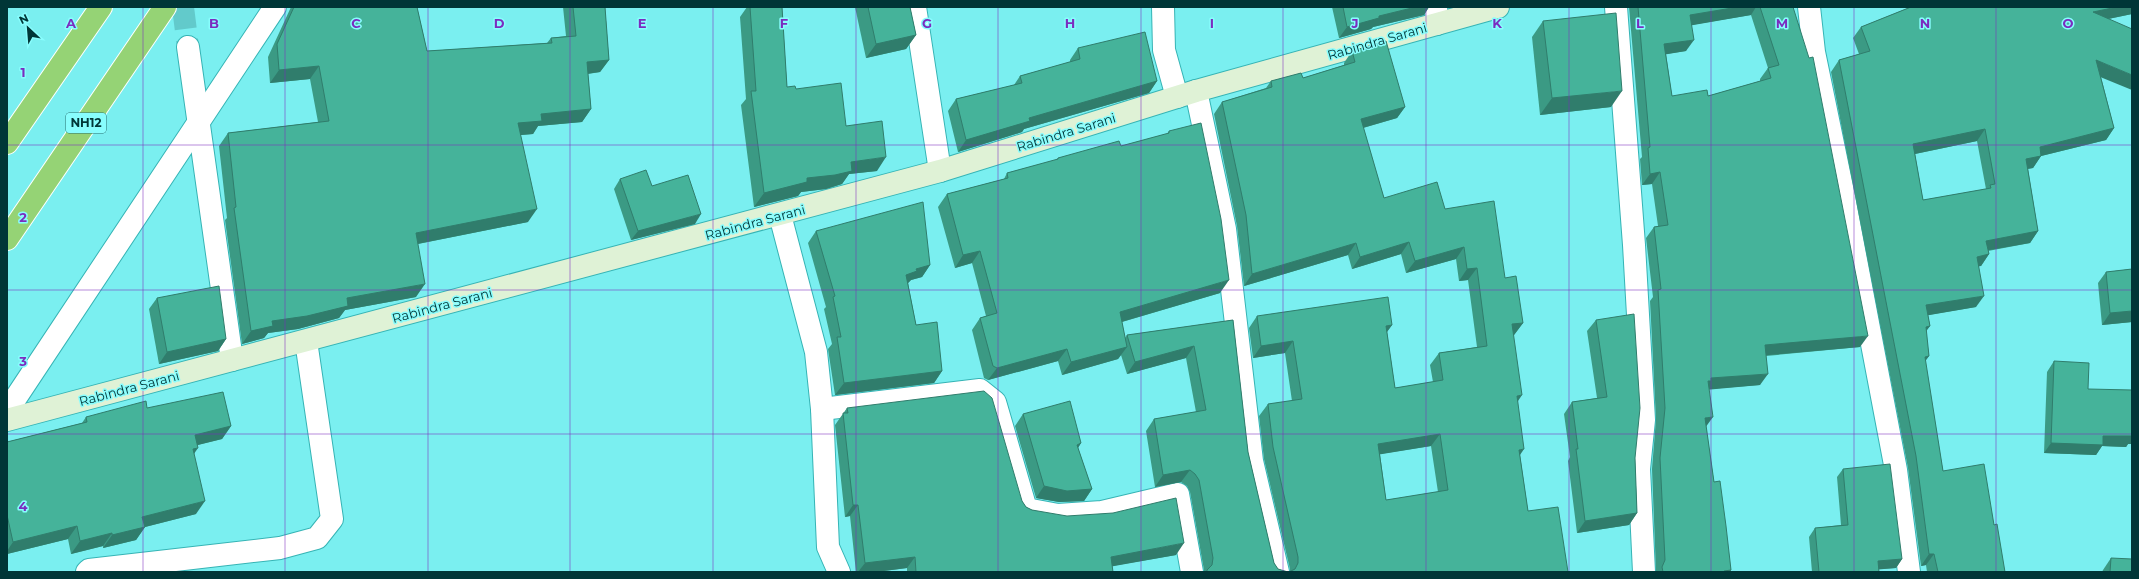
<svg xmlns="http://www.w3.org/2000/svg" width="2139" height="579" font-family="Montserrat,sans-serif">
<rect width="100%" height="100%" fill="#7aeff0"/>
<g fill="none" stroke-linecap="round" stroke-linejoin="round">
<path stroke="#62cacb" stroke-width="22" stroke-dasharray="22 11" stroke-linecap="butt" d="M 183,7 L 188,47"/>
<g stroke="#36b4b5" stroke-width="24">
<g id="street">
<path d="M 915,7 L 940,171"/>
<path d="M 1163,7 L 1164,50 L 1177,97"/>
<path d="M 1436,7 L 1437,24"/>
<path d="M 1616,7 L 1634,245 L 1644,420 L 1639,469 L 1644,572"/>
<path d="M 1809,7 L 1814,52 L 1844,197 L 1896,470 L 1909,572"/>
<path d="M 188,47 L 232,360"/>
<path d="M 1196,91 L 1225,229 L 1252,461 L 1278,572"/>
<path d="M 780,215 L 816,352 L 822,409 L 828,547 L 839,572"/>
<path d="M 822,409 L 980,390 L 995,402 L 1026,509 L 1058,515 L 1102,512 L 1178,494 L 1192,572"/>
<path d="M 7,411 L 275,7"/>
<path d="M 87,572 L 89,570 L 280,548 L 317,538 L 332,519 L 306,341"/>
</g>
</g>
<g stroke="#36b4b5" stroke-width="24">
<path id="secondary" d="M 7,420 L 940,171 L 1196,91 L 1498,7"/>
</g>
<g stroke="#fff" stroke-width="24">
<g id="highway">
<path d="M 7,143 L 101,7"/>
<path d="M 7,239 L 165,7"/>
</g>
</g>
<use href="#street" stroke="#fff" stroke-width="22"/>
<use href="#secondary" stroke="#dff2d6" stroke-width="22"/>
<use href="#highway" stroke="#95d375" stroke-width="22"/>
</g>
<g fill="#3b9a84" fill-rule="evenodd">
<path d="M 291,7 L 417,7 L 427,51 L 547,43 L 551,38 L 566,36 L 563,7 L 605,7 L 609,60 L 600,72 L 588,74 L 591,109 L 582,122 L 538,126 L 533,134 L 520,135 L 528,222 L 418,244 L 416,297 L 345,310 L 339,318 L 298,329 L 268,333 L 264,338 L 242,344 L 225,220 L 227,218 L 219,146 L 228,133 L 318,122 L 310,79 L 270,83 L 268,57 Z"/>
<path d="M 747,7 L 782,7 L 787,87 L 796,89 L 846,126 L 877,171 L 849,174 L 842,184 L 826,189 L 801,192 L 798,196 L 754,207 L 741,105 L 746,99 L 740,17 Z"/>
<path d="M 855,7 L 910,7 L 916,35 L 906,49 L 866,58 Z"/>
<path d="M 1332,7 L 1429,7 L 1424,15 L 1373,27 L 1371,29 L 1339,38 Z"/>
<path d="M 1629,7 L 1793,7 L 1860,347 L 1766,356 L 1760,385 L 1709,389 L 1706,427 L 1714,482 L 1731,570 L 1730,572 L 1656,572 L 1652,469 L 1656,419 L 1650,301 L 1653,297 L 1646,238 L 1654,227 L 1658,226 L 1652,184 L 1642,185 L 1640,159 L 1642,157 ZM 1751,15 L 1768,68 L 1760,79 L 1760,81 L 1708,96 L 1672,96 L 1666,54 L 1686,51 L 1691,25 Z"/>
<path d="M 1908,7 L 2132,7 L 2132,14 L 2108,19 L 2101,77 L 2114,128 L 2106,140 L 2041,156 L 2033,168 L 2028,169 L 2038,231 L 2030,243 L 1988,251 L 1989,254 L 1981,266 L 1979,266 L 1976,307 L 1928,315 L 1930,326 L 1926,331 L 1929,356 L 1925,361 L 1943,471 L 1994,525 L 2005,572 L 1927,572 L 1926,565 L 1921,566 L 1908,468 L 1831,72 L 1839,60 L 1859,54 L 1853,38 L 1861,27 L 1908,8 ZM 1977,141 L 1986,189 L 1923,200 L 1915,154 Z"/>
<path d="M 1543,21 L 1611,107 L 1540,115 L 1532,37 Z"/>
<path d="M 1078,48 L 1157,81 L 1149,93 L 1024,129 L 1022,132 L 958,152 L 948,111 L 956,99 L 1014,85 L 1020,76 L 1070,62 L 1070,60 Z"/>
<path d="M 1352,51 L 1405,107 L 1397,118 L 1363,128 L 1384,198 L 1445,209 L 1505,278 L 1523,323 L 1514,335 L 1513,335 L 1520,455 L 1528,511 L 1290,572 L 1290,569 L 1264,459 L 1259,416 L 1268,404 L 1292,401 L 1285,353 L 1253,358 L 1249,328 L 1257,316 L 1392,325 L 1387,332 L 1395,388 L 1433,382 L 1430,365 L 1439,353 L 1477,347 L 1468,280 L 1459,281 L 1456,259 L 1406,273 L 1401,254 L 1352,269 L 1348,255 L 1244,286 L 1237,226 L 1214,114 L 1222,102 L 1266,88 L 1271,81 L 1303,78 L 1344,65 L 1344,63 ZM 1431,446 L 1438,492 L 1386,500 L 1380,454 Z"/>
<path d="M 1169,131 L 1220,293 L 1122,322 L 1125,338 L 1127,335 L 1233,320 L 1248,452 L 1274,563 L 1278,569 L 1288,572 L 1204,572 L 1204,570 L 1190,492 L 1187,486 L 1181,482 L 1155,487 L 1146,431 L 1154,419 L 1196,412 L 1186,358 L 1127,374 L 1121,355 L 1118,359 L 1062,375 L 1058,361 L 988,380 L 984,378 L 972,330 L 980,318 L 986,316 L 972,263 L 955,268 L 938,207 L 947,194 L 1004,179 L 1007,173 L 1056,160 L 1058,158 L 1121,146 L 1167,134 Z"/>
<path d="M 620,179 L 652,186 L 695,224 L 631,240 L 614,189 Z"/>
<path d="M 816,231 L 930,265 L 922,277 L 911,280 L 908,283 L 916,325 L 942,371 L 934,383 L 835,395 L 828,349 L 832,344 L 824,309 L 826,307 L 808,243 Z"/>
<path d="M 2132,269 L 2132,322 L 2102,325 L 2098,283 L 2106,272 Z"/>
<path d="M 157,298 L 226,339 L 218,351 L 159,364 L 149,309 Z"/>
<path d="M 1596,320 L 1635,458 L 1637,513 L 1629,525 L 1577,533 L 1568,461 L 1570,457 L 1564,414 L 1572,402 L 1597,398 L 1587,331 Z"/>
<path d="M 2054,361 L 2088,389 L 2128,444 L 2126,447 L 2102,446 L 2096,455 L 2044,453 L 2047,372 Z"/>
<path d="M 147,408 L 231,426 L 222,439 L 197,445 L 194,454 L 196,514 L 145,527 L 136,540 L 103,548 L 103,546 L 71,554 L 68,539 L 7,554 L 7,442 L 82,423 L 86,417 Z"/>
<path d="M 847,408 L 1022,501 L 1026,507 L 1032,510 L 1176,555 L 1112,566 L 1113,572 L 907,572 L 907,568 L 876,572 L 856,572 L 850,516 L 845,517 L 835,425 Z"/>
<path d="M 1023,414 L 1081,443 L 1078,448 L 1092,489 L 1084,501 L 1059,502 L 1036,498 L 1015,426 Z"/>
<path d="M 1843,469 L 1902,559 L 1896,568 L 1879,569 L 1879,572 L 1812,572 L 1809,537 L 1815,528 L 1841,525 L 1837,477 Z"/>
<path d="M 2111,558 L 2132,572 L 2102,572 L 2103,570 Z"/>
</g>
<g fill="#307d6c">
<path d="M 1416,7 L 1429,7 L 1424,15 L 1373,27 L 1371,29 L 1339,38 L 1347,27 L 1379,16 Z"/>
<path d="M 1738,7 L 1756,7 L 1751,15 L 1682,27 L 1690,15 Z"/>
<path d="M 2117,7 L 2132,7 L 2132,14 L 2084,24 L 2093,12 Z"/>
<path d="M 916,35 L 906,49 L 866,58 L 876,44 Z"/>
<path d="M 1694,40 L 1686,51 L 1656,56 L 1664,44 Z"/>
<path d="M 609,60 L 600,72 L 578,75 L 587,62 Z"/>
<path d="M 2096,60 L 2132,75 L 2132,90 L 2088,72 Z"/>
<path d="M 319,66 L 310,79 L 270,83 L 279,70 Z"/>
<path d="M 1157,81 L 1149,93 L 1024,129 L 1022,132 L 958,152 L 966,140 L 1029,118 Z"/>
<path d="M 1622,91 L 1611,107 L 1540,115 L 1552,98 Z"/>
<path d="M 1405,107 L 1397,118 L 1352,131 L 1361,119 Z"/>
<path d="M 591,109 L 582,122 L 538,126 L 533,134 L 509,136 L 518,123 L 541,114 Z"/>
<path d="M 2114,128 L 2106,140 L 2041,156 L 2033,168 L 2018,170 L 2026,159 L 2040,147 Z"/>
<path d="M 1985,129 L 1977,141 L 1905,156 L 1913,144 Z"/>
<path d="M 886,157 L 877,171 L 849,174 L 842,184 L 826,189 L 801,192 L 798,196 L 754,207 L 764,193 L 807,178 L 851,162 Z"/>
<path d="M 1660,172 L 1652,184 L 1642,185 L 1650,174 Z"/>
<path d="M 537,209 L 528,222 L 407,246 L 416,233 Z"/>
<path d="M 701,214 L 695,224 L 631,240 L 638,231 Z"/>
<path d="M 2038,231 L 2030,243 L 1978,252 L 1986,241 Z"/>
<path d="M 1409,242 L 1401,254 L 1352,269 L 1360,257 Z"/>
<path d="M 1356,243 L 1348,255 L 1244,286 L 1252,274 Z"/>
<path d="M 1464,247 L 1456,259 L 1406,273 L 1415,261 Z"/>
<path d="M 980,251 L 972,263 L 955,268 L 963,255 Z"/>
<path d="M 1989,254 L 1981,266 L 1969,268 L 1977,257 Z"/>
<path d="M 930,265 L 922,277 L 911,280 L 908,283 L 898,286 L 906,275 L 916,269 Z"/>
<path d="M 1477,268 L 1468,280 L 1459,281 L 1467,269 Z"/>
<path d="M 1229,280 L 1220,293 L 1111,325 L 1120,312 Z"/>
<path d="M 425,284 L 416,297 L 345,310 L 339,318 L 298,329 L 268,333 L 264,338 L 242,344 L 251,331 L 272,321 L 347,298 Z"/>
<path d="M 1984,296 L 1976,307 L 1918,317 L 1926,305 Z"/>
<path d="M 2132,311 L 2132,322 L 2102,325 L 2110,313 Z"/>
<path d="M 1523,323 L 1514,335 L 1504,336 L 1512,324 Z"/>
<path d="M 1392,325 L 1383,337 L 1386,326 Z"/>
<path d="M 1930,326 L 1921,338 L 1926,327 Z"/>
<path d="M 1868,336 L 1860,347 L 1757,356 L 1765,345 Z"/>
<path d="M 226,339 L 218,351 L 159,364 L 167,352 Z"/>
<path d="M 1293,341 L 1285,353 L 1253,358 L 1261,346 Z"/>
<path d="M 1194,346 L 1186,358 L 1127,374 L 1135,362 Z"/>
<path d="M 1127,347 L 1118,359 L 1062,375 L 1071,362 Z"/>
<path d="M 1067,349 L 1058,361 L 988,380 L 997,368 Z"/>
<path d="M 1929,356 L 1921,367 L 1925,357 Z"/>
<path d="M 942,371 L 934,383 L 835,395 L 844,383 Z"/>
<path d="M 1768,374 L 1760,385 L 1705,390 L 1700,393 L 1711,378 Z"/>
<path d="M 1522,395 L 1514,407 L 1517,396 Z"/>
<path d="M 1713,417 L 1705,428 L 1705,418 Z"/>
<path d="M 231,426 L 222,439 L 186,448 L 195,435 Z"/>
<path d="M 1440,434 L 1431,446 L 1370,456 L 1378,444 Z"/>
<path d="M 2103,436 L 2132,436 L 2132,444 L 2128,444 L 2126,447 L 2102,446 L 2096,455 L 2044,453 L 2051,443 Z"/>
<path d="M 1081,443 L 1073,455 L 1077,445 Z"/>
<path d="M 198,448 L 189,461 L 193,449 Z"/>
<path d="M 1524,449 L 1516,461 L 1519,450 Z"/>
<path d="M 1190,470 L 1181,482 L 1155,487 L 1163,475 Z"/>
<path d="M 1044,486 L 1092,489 L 1084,501 L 1059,502 L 1036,498 Z"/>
<path d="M 205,501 L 196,514 L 133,530 L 142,517 Z"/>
<path d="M 853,505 L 858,505 L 850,516 L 845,517 Z"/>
<path d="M 1637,513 L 1629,525 L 1577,533 L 1585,521 Z"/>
<path d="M 77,526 L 68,539 L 7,554 L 7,551 L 13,542 Z"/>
<path d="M 145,527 L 136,540 L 103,548 L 112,535 Z"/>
<path d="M 112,533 L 103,546 L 71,554 L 80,541 Z"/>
<path d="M 1184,543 L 1176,555 L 1103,568 L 1111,557 Z"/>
<path d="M 1929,554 L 1934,554 L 1926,565 L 1921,566 Z"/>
<path d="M 915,557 L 907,568 L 876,572 L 858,572 L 865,563 Z"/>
<path d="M 1902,559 L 1896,568 L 1872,570 L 1878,561 Z"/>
<path d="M 1731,570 L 1730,572 L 1723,572 L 1724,571 Z"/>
</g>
<g fill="#45b39a" stroke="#307d6c" fill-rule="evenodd">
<path d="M 294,7 L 417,7 L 427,51 L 552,43 L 551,38 L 576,36 L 573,7 L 605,7 L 609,60 L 587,62 L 591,109 L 541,114 L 542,121 L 518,123 L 537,209 L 416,233 L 425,284 L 347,298 L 348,306 L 307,316 L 272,321 L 273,326 L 251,331 L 234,208 L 236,207 L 228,133 L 329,121 L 319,66 L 279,70 L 277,44 Z"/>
<path d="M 750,7 L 782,7 L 787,87 L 795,86 L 796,89 L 841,83 L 846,126 L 882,121 L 886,157 L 851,162 L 852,171 L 835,175 L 807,178 L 807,182 L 764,193 L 751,91 L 756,91 Z"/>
<path d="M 868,7 L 910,7 L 916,35 L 876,44 Z"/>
<path d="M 1343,7 L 1416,7 L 1379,16 L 1379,18 L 1347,27 Z"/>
<path d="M 1638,7 L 1738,7 L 1690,15 L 1694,40 L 1664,44 L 1672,96 L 1707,90 L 1708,96 L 1771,78 L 1768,68 L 1779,65 L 1760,7 L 1793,7 L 1809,58 L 1813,57 L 1868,336 L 1765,345 L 1768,374 L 1711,378 L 1711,381 L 1708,381 L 1713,417 L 1705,418 L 1714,482 L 1720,481 L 1726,526 L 1731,570 L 1724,571 L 1724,572 L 1663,572 L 1662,567 L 1665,560 L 1660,458 L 1665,408 L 1658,290 L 1661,289 L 1654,227 L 1668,225 L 1660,172 L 1650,174 L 1648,148 L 1650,147 Z"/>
<path d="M 1911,7 L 2117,7 L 2093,12 L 2132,29 L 2132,75 L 2096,60 L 2114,128 L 2040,147 L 2041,156 L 2026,159 L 2038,231 L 1986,241 L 1989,254 L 1977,257 L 1984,296 L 1926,305 L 1930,326 L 1926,327 L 1929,356 L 1925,357 L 1943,471 L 1984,464 L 1994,525 L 1997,524 L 2005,572 L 1938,572 L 1934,554 L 1929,554 L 1916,456 L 1839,60 L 1870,51 L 1861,27 ZM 1985,129 L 1995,184 L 1990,185 L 1991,188 L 1923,200 L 1913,144 Z"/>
<path d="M 1616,13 L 1622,91 L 1552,98 L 1543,21 Z"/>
<path d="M 1145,32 L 1157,81 L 1029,118 L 1030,121 L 966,140 L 956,99 L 1022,83 L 1020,76 L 1080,59 L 1078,48 Z"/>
<path d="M 1386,41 L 1405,107 L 1361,119 L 1384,198 L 1437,182 L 1445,209 L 1494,201 L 1505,278 L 1516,276 L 1523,323 L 1512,324 L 1522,395 L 1517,396 L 1524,449 L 1519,450 L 1528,511 L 1558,507 L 1568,572 L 1289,572 L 1295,569 L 1298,563 L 1298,557 L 1273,447 L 1268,404 L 1302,399 L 1293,341 L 1261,346 L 1257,316 L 1388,297 L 1392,325 L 1386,326 L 1395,388 L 1443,380 L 1439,353 L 1487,346 L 1477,268 L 1467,269 L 1464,247 L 1415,261 L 1409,242 L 1360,257 L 1356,243 L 1252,274 L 1246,215 L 1222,102 L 1272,87 L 1271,81 L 1301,73 L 1303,78 L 1355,62 L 1352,51 ZM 1440,434 L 1448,490 L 1386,500 L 1378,444 Z"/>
<path d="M 1201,123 L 1221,219 L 1229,280 L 1120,312 L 1127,347 L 1071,362 L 1067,349 L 997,368 L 993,366 L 980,318 L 997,313 L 980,251 L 963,255 L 947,194 L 1008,178 L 1007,173 L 1058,159 L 1058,158 L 1119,141 L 1121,146 L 1169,133 L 1169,131 Z"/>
<path d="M 646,170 L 652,186 L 688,175 L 701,214 L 638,231 L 620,179 Z"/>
<path d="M 923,202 L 930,265 L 916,269 L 917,271 L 906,275 L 916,325 L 937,322 L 942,371 L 844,383 L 837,337 L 841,337 L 833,297 L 835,296 L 816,231 Z"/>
<path d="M 2132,269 L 2132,311 L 2110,313 L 2106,272 Z"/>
<path d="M 219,286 L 226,339 L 167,352 L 157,298 Z"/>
<path d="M 1634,314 L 1640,408 L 1635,458 L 1637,513 L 1585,521 L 1576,449 L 1578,449 L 1572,402 L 1607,397 L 1596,320 Z"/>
<path d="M 1233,320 L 1248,452 L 1274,563 L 1278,569 L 1288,572 L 1207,572 L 1207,570 L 1212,565 L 1213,558 L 1199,480 L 1195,474 L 1190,470 L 1163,475 L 1154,419 L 1206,410 L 1194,346 L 1135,362 L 1127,335 Z"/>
<path d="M 2054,361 L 2089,363 L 2088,389 L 2132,390 L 2132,436 L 2103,436 L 2103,445 L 2051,443 Z"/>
<path d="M 984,391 L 992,398 L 1022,501 L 1026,507 L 1032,510 L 1067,516 L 1113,513 L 1176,498 L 1184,543 L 1111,557 L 1113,572 L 916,572 L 915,557 L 865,563 L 858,505 L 853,505 L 843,413 L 848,413 L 847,408 Z"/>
<path d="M 223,392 L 231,426 L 195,435 L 198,448 L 193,449 L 205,501 L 142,517 L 145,527 L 112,535 L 112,533 L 80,541 L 77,526 L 13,542 L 7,515 L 7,442 L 87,422 L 86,417 L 146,401 L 147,408 Z"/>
<path d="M 1070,401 L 1081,443 L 1077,445 L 1092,489 L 1067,491 L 1044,486 L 1023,414 Z"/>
<path d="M 1890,464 L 1902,559 L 1878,561 L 1879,572 L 1819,572 L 1815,528 L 1848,525 L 1843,469 Z"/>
<path d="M 2111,558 L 2132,559 L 2132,572 L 2110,572 Z"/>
</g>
<path fill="none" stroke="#7b2cbf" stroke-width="1" stroke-opacity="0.55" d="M 143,7 L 143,572M 285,7 L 285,572M 428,7 L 428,572M 570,7 L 570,572M 713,7 L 713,572M 856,7 L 856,572M 998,7 L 998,572M 1141,7 L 1141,572M 1283,7 L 1283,572M 1426,7 L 1426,572M 1569,7 L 1569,572M 1711,7 L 1711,572M 1854,7 L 1854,572M 1996,7 L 1996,572M 7,145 L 2132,145M 7,290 L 2132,290M 7,434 L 2132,434"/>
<g text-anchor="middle" stroke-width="3" stroke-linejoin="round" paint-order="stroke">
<rect fill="#88fdfd" stroke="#297272" stroke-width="1" x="66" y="113" width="40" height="20" rx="3"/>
<g font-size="12" font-weight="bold" fill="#003637">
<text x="86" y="127">NH12</text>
</g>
<g font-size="13" fill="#003637" stroke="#88fdfd">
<text transform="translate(1377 41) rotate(-16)" y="5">Rabindra Sarani</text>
<text transform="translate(1066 132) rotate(-17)" y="5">Rabindra Sarani</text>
<text transform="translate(755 222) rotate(-15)" y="5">Rabindra Sarani</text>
<text transform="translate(442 305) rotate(-15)" y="5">Rabindra Sarani</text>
<text transform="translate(129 388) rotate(-15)" y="5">Rabindra Sarani</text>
</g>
</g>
<g font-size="13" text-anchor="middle" font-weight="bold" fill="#7b2cbf" stroke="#88fdfd" stroke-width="3" stroke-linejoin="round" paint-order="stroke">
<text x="71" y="28">A</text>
<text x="214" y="28">B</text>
<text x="356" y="28">C</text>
<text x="499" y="28">D</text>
<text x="642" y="28">E</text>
<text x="784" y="28">F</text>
<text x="927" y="28">G</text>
<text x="1070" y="28">H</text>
<text x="1212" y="28">I</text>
<text x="1355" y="28">J</text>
<text x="1497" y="28">K</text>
<text x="1640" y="28">L</text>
<text x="1782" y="28">M</text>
<text x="1925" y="28">N</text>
<text x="2068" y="28">O</text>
<text x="23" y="77">1</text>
<text x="23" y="222">2</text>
<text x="23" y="366">3</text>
<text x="23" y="511">4</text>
</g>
<rect width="2139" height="579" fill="none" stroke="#003637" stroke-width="16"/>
<g transform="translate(28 28) rotate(334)" stroke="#88fdfd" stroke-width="3" paint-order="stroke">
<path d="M0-3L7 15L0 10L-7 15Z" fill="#003637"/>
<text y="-6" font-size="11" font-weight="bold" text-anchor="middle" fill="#003637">N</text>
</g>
</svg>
